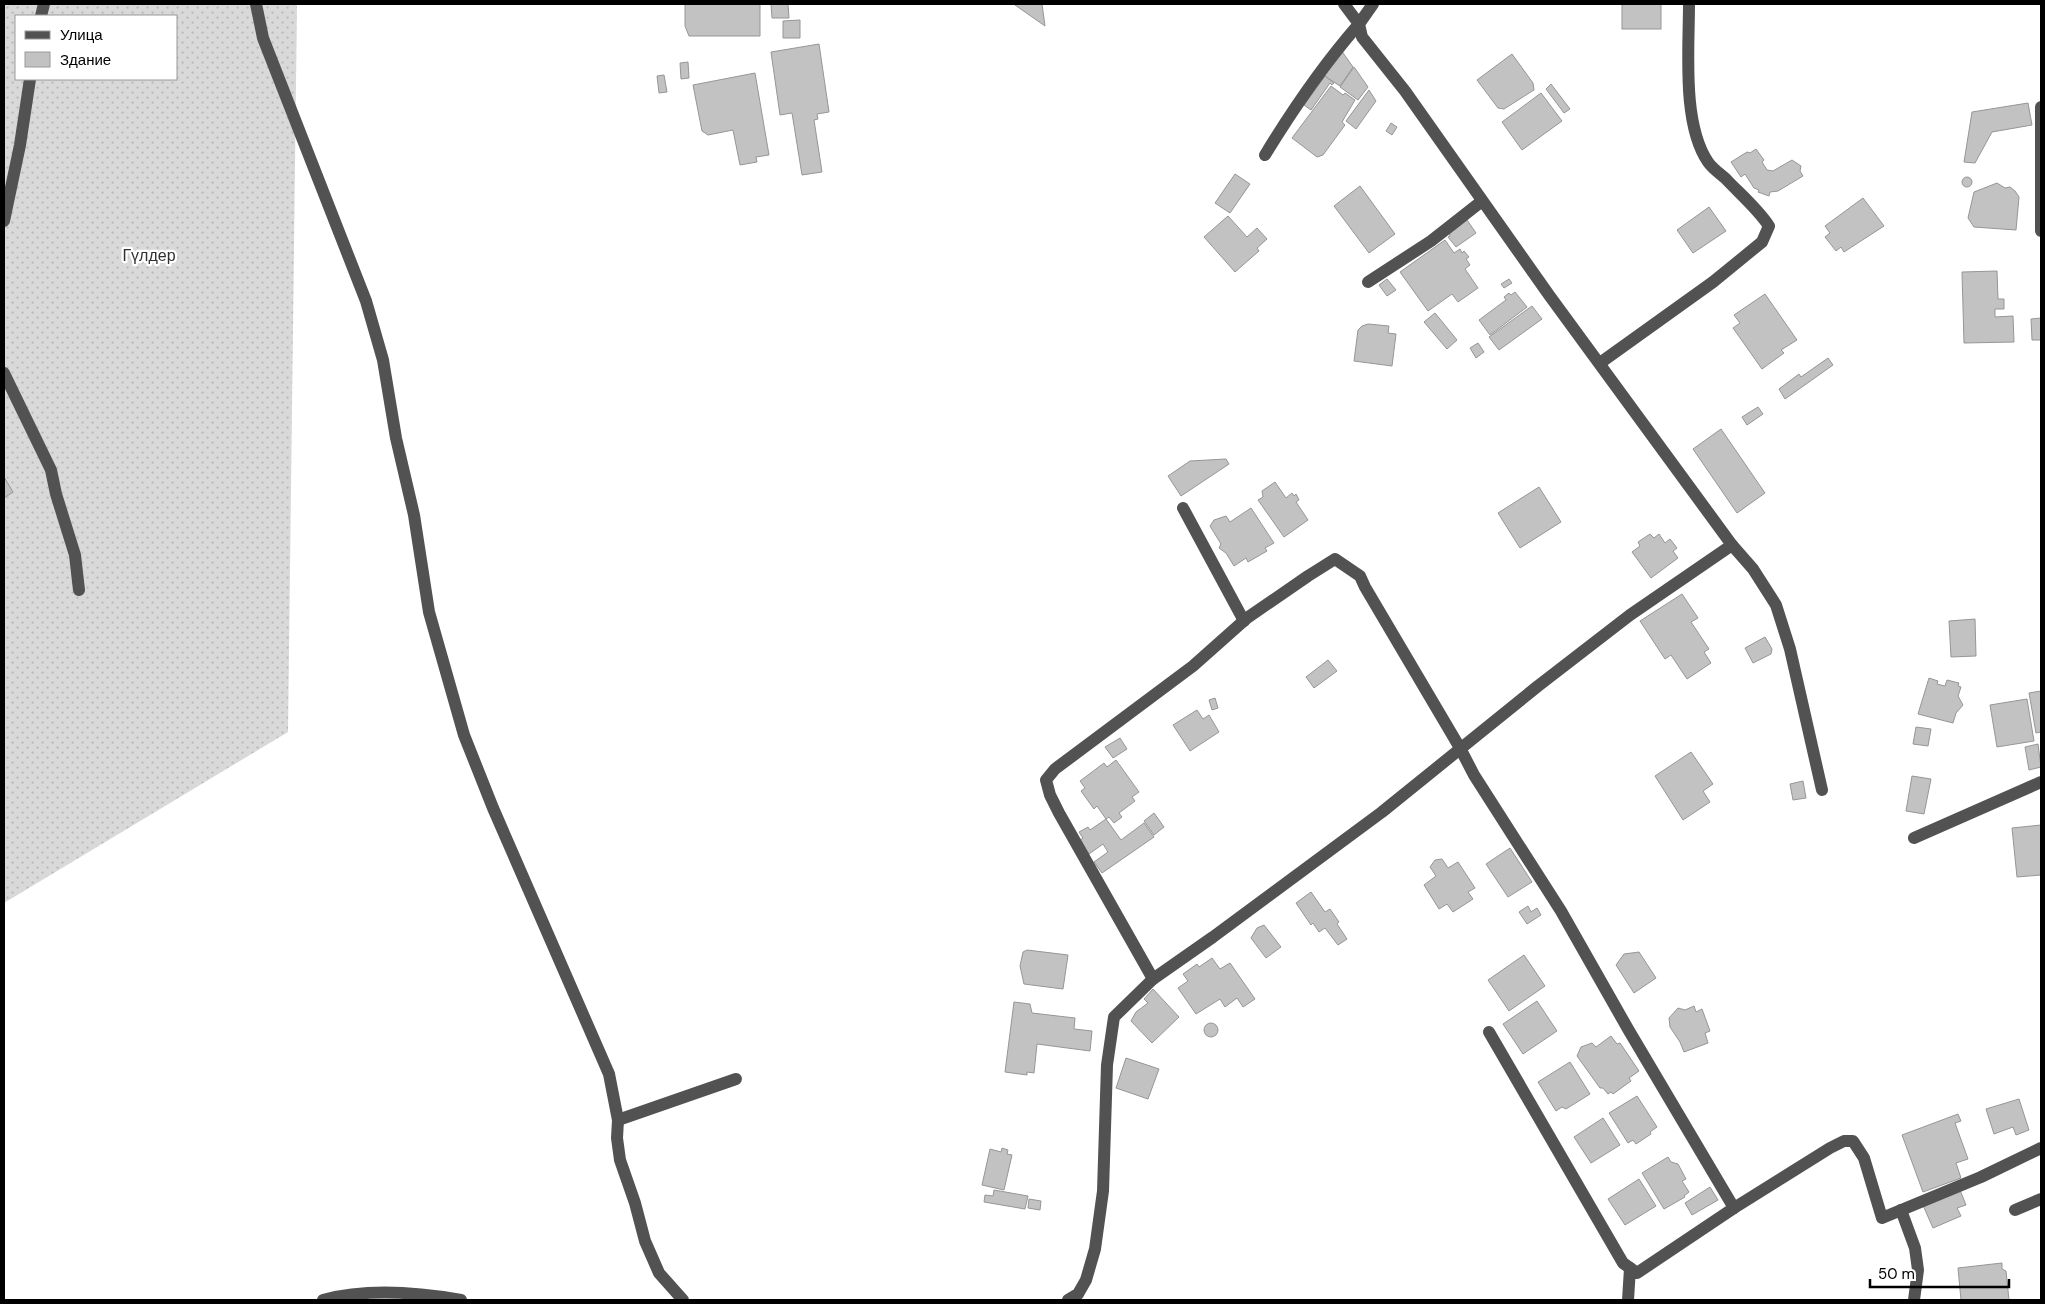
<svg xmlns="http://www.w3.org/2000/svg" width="2045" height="1304" font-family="'DM Sans',sans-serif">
<defs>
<pattern id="garden-dots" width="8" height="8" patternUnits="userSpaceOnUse" patternTransform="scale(1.25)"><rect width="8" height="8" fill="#d9d9d9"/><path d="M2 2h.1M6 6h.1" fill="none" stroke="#b8b8b8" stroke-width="1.8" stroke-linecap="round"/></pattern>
</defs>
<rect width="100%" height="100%" fill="#fff"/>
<path fill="url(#garden-dots)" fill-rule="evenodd" d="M 4,4 L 297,4 L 288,732 L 4,903 ZM 16,16 L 176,16 L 176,79 L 16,79 Z"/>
<g fill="#c2c2c2" stroke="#969696">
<path d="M 685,4 L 760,4 L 760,36 L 689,36 L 685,26 Z"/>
<path d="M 771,4 L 788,4 L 789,18 L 772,18 Z"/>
<path d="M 1015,4 L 1042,4 L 1045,26 L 1015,5 Z"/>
<rect x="1622" y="4" width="39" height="25"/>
<path d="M 800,20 L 800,38 L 783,38 L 783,21 Z"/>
<path d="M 819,44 L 829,112 L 817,114 L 818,119 L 814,120 L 822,172 L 802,175 L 792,113 L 780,115 L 771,52 Z"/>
<path d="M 1341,50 L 1353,67 L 1340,86 L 1323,75 Z"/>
<path d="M 1512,54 L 1533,83 L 1534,90 L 1504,109 L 1498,108 L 1477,80 Z"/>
<path d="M 688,62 L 689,78 L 681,79 L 680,63 Z"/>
<path d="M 1354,67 L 1368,87 L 1358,100 L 1340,87 Z"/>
<path d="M 755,73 L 769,155 L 756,157 L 757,162 L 740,165 L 733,130 L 708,135 L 702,131 L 693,85 Z"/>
<path d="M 664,75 L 667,92 L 659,93 L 657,76 Z"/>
<path d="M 1325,76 L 1334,83 L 1332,85 L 1330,83 L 1311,110 L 1304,105 Z"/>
<path d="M 1551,84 L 1570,109 L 1564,113 L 1546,89 Z"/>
<path d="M 1331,86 L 1343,95 L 1345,93 L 1355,100 L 1342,122 L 1345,125 L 1323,155 L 1317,157 L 1292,138 Z"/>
<path d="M 1369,90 L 1376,101 L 1356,129 L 1346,121 Z"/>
<path d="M 1541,93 L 1562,121 L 1522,150 L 1502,122 Z"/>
<path d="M 2028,103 L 2032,125 L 1992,132 L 1975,163 L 1964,162 L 1972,112 Z"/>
<path d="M 1391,123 L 1397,127 L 1392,135 L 1386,131 Z"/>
<path d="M 1756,149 L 1764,160 L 1762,162 L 1767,170 L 1773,171 L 1792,160 L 1801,166 L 1800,171 L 1803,176 L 1778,191 L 1770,192 L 1769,196 L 1758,192 L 1759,190 L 1754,188 L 1745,174 L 1741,177 L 1731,162 L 1747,152 L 1750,153 Z"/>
<path d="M 1235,174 L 1250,184 L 1230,213 L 1215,203 Z"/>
<circle cx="1967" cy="182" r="5"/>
<path d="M 1997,183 L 2005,188 L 2010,187 L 2015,191 L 2019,197 L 2016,230 L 1974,227 L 1968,218 L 1974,192 Z"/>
<path d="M 1360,186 L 1395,234 L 1369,253 L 1334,206 Z"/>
<path d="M 1863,198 L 1884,226 L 1844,252 L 1841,247 L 1836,251 L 1825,237 L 1830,233 L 1825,226 Z"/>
<path d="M 1709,207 L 1726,231 L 1693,253 L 1677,230 Z"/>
<path d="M 1228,216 L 1247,237 L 1257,228 L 1267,239 L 1257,248 L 1259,251 L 1235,272 L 1204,237 Z"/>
<path d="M 1467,220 L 1476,233 L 1456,247 L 1448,237 L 1450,236 L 1449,234 Z"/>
<path d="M 1445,240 L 1454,253 L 1460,249 L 1462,253 L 1464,251 L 1469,257 L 1466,259 L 1470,265 L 1465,269 L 1478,288 L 1458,302 L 1452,294 L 1428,311 L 1400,272 Z"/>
<path d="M 1997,271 L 1998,299 L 2004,299 L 2004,309 L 1995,309 L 1995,317 L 2013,316 L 2014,342 L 1964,343 L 1962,272 Z"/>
<path d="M 1387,279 L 1396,290 L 1387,296 L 1379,285 Z"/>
<path d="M 1509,279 L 1512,283 L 1504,288 L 1501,284 Z"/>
<path d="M 1515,292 L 1527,307 L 1490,335 L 1479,320 L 1506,300 L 1504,297 L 1509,293 L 1511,295 Z"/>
<path d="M 1765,294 L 1797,340 L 1781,350 L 1784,353 L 1762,369 L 1733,328 L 1740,323 L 1734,315 Z"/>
<path d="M 1532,306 L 1542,319 L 1499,350 L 1489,337 Z"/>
<path d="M 1435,313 L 1457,340 L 1447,349 L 1424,322 Z"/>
<path d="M 2041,318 L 2041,340 L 2032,340 L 2031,319 Z"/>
<path d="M 1368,324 L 1389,326 L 1388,333 L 1396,334 L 1392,366 L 1354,361 L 1358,330 L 1362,326 Z"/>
<path d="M 1478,343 L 1484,352 L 1476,358 L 1470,348 Z"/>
<path d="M 1828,358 L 1833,365 L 1785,399 L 1779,389 L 1799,374 L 1801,377 Z"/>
<path d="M 1758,407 L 1763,414 L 1747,425 L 1742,417 Z"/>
<path d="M 1721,429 L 1765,493 L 1737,513 L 1693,449 Z"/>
<path d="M 1226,459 L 1229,464 L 1181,496 L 1168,476 L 1190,461 Z"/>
<path d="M 4,477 L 13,492 L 4,498 Z"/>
<path d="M 1275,482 L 1286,498 L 1292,493 L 1294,496 L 1296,494 L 1299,500 L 1296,502 L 1308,520 L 1284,537 L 1258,500 L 1263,497 L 1262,491 Z"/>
<path d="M 1539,487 L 1561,522 L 1520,548 L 1498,513 Z"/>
<path d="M 1251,508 L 1274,543 L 1265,548 L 1267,551 L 1248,562 L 1246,558 L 1234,566 L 1226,553 L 1219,548 L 1221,544 L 1210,526 L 1214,520 L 1226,516 L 1230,522 Z"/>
<path d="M 1650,534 L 1654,538 L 1659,534 L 1665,543 L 1670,539 L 1677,548 L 1673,551 L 1678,558 L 1651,578 L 1632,552 L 1640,546 L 1638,542 Z"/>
<path d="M 1682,594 L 1698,618 L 1691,622 L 1709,649 L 1704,652 L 1711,663 L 1687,679 L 1671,655 L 1665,659 L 1640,621 Z"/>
<path d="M 1975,619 L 1976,656 L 1951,657 L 1949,621 Z"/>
<path d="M 1765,637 L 1772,649 L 1771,654 L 1753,663 L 1745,648 Z"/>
<path d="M 1328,660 L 1337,671 L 1314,688 L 1306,677 Z"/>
<path d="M 1929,678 L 1938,681 L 1937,684 L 1945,686 L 1947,680 L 1959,683 L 1958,686 L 1961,687 L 1958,696 L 1963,705 L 1956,713 L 1953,723 L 1918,714 Z"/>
<path d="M 2041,691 L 2041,732 L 2036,733 L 2029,693 Z"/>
<path d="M 1215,698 L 1218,708 L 1212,710 L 1209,700 Z"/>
<path d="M 2027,699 L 2034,741 L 1997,747 L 1990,705 Z"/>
<path d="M 1197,710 L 1203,719 L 1209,715 L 1219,732 L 1190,751 L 1173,725 Z"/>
<path d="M 1916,727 L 1931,729 L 1928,746 L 1913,744 Z"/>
<path d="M 1120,738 L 1127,749 L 1113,758 L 1105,747 Z"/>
<path d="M 2038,744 L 2041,767 L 2029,770 L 2025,747 Z"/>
<path d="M 1691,752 L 1713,784 L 1703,791 L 1710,802 L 1683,820 L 1655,776 Z"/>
<path d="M 1116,760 L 1139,792 L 1132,797 L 1135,801 L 1119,813 L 1122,817 L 1114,823 L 1109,817 L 1106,819 L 1097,806 L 1094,809 L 1081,791 L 1085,788 L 1080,781 L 1104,763 L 1107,767 Z"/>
<path d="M 1912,776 L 1931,779 L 1924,814 L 1906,811 Z"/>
<path d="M 1803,781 L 1806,798 L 1793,800 L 1790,784 Z"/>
<path d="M 1154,813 L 1164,827 L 1154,835 L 1144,821 Z"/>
<path d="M 1106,819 L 1121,840 L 1144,823 L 1154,837 L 1102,873 L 1094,862 L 1108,852 L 1103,844 L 1089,854 L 1080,840 L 1083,838 L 1079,832 L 1088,827 L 1090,830 Z"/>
<path d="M 2041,825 L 2041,875 L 2017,877 L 2012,828 Z"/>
<path d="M 1510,848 L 1532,882 L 1508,897 L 1486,864 Z"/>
<path d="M 1442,859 L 1448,868 L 1458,862 L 1475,888 L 1468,892 L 1473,899 L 1453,912 L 1447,904 L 1439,909 L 1424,885 L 1436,876 L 1430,867 L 1435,860 Z"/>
<path d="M 1311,892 L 1325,912 L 1330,909 L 1339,922 L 1337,924 L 1347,939 L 1338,945 L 1325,928 L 1319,932 L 1313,923 L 1311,925 L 1296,903 Z"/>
<path d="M 1528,906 L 1531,912 L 1537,908 L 1541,915 L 1527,924 L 1519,912 Z"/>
<path d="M 1264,925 L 1281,947 L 1266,958 L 1251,938 L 1257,928 Z"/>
<path d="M 1027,950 L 1068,955 L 1063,989 L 1024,984 L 1020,966 L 1023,952 Z"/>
<path d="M 1639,952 L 1656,978 L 1634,993 L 1616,965 L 1624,954 Z"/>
<path d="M 1524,955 L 1545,986 L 1509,1011 L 1488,980 Z"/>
<path d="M 1212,958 L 1220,969 L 1230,963 L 1255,999 L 1243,1007 L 1237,998 L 1225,1007 L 1220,999 L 1196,1014 L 1178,988 L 1188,981 L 1183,974 L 1197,964 L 1199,967 Z"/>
<path d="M 1153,989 L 1179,1017 L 1152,1043 L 1131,1021 L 1136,1012 L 1148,1003 L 1144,999 Z"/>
<path d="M 1537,1001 L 1557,1031 L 1523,1054 L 1503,1024 Z"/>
<path d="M 1014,1002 L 1030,1004 L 1032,1013 L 1075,1018 L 1074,1029 L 1092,1031 L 1090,1051 L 1037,1044 L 1034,1073 L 1027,1072 L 1027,1075 L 1005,1072 Z"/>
<path d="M 1694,1006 L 1696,1012 L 1702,1009 L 1710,1031 L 1705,1033 L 1708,1043 L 1684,1052 L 1680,1042 L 1670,1027 L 1669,1018 L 1678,1008 L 1685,1010 Z"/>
<circle cx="1211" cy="1030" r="7"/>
<path d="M 1611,1036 L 1617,1044 L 1620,1043 L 1639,1071 L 1629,1078 L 1631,1081 L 1613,1094 L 1611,1092 L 1608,1094 L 1603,1088 L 1600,1088 L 1577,1056 L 1581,1047 L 1592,1043 L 1596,1047 Z"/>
<path d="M 1126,1058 L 1159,1069 L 1148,1099 L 1116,1088 Z"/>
<path d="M 1570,1062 L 1590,1094 L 1566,1109 L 1562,1107 L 1556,1111 L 1538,1082 Z"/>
<path d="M 1637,1096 L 1657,1127 L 1650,1132 L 1651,1134 L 1636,1144 L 1633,1140 L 1628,1143 L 1609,1113 Z"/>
<path d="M 2019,1099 L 2029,1130 L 2016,1135 L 2013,1127 L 1994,1134 L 1986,1109 Z"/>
<path d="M 1958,1114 L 1961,1121 L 1955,1123 L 1968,1159 L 1956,1163 L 1961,1178 L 1923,1192 L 1902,1135 Z"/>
<path d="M 1603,1118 L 1620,1145 L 1591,1163 L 1574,1137 Z"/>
<path d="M 1002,1148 L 1008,1150 L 1007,1154 L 1012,1155 L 1004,1190 L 982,1185 L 990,1149 L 1001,1152 Z"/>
<path d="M 1668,1157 L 1671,1162 L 1678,1164 L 1686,1179 L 1682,1181 L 1689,1192 L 1684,1196 L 1685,1197 L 1664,1209 L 1642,1173 Z"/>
<path d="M 1639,1179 L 1656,1206 L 1625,1225 L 1608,1199 Z"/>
<path d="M 1710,1187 L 1718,1200 L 1692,1215 L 1685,1203 Z"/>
<path d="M 994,1190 L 1028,1196 L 1025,1209 L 984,1202 L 985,1195 L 993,1196 Z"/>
<path d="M 1960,1190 L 1966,1205 L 1957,1208 L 1961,1216 L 1933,1228 L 1922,1203 Z"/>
<path d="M 1029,1199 L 1041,1201 L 1040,1210 L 1028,1208 Z"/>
<path d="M 2002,1263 L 2002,1269 L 2006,1271 L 2009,1300 L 1961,1300 L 1958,1268 Z"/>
</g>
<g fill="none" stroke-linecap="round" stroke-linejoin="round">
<g stroke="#525252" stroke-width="12">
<path d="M 256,4 L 263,38 L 366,301 L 383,360 L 396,438 L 414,515 L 429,612 L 464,735 L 493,808 L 609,1074 L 618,1120 L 617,1138 L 620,1160 L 635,1203 L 645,1241 L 659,1273 L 683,1300"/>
<path d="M 41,16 L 44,4"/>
<path d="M 2041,107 L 2041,231"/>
<path d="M 1265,155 C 1293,109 1323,65 1359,24 L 1344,4"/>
<path d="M 4,221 L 20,145 L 30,79"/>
<path d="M 1368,282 L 1431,241 L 1482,201"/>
<path d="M 1600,363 L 1713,282 L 1762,242 L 1769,226 C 1757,208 1740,194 1725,178 C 1719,173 1712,168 1708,162 C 1682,124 1689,50 1689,4"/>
<path d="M 4,373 L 51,470 L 56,494 L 75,555 L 79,590"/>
<path d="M 1183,508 L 1244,621"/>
<path d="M 1732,545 L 1753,569 L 1776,605 L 1790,649 L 1822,790"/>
<path d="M 1914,838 L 2041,782"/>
<path d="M 1153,979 L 1059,813 L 1050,795 L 1046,780 L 1055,769 L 1193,666 L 1247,618 L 1308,576 L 1335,559 L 1360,576 L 1365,587 L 1460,748 L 1474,775 L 1561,911 L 1628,1029 L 1734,1208 L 1830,1148 L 1844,1141 L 1853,1141 L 1864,1158 L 1882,1218 L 1981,1177 L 2041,1148"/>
<path d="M 1489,1032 L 1623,1263 L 1637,1273 L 1734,1208"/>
<path d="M 618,1120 L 736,1079"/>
<path d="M 1901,1210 L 1915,1248 L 1918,1270 L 1914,1300"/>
<path d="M 2015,1210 L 2041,1199"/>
<path d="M 323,1300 C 367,1288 416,1292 461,1300"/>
<path d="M 1068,1300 L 1078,1294 L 1086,1280 L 1095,1249 L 1103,1191 L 1107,1065 L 1114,1017 L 1153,979 L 1213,937 L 1382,812 L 1538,686 L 1630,615 L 1732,545 L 1549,295 L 1405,91 L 1362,37 L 1359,24 L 1373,4"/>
<path d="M 1628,1300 L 1630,1268"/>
</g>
</g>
<g text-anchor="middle" stroke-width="4.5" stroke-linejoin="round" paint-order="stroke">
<g font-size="16" fill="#303030" stroke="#fff">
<text x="149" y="261">Гүлдер</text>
</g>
</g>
<rect width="2045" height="1304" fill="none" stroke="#000000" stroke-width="10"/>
<rect x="15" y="15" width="162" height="65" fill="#ffffff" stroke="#999999"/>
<rect x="25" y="31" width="25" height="8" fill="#525252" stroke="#999999"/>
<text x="60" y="40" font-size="15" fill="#000000">Улица</text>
<rect x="25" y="52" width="25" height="15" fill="#c2c2c2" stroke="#999999"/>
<text x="60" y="65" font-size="15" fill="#000000">Здание</text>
<path d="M1870 1279v8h139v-8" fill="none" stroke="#000000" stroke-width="2.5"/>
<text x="1878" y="1279" font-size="15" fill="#000000" stroke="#ffffff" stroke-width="4" paint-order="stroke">50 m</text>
</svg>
